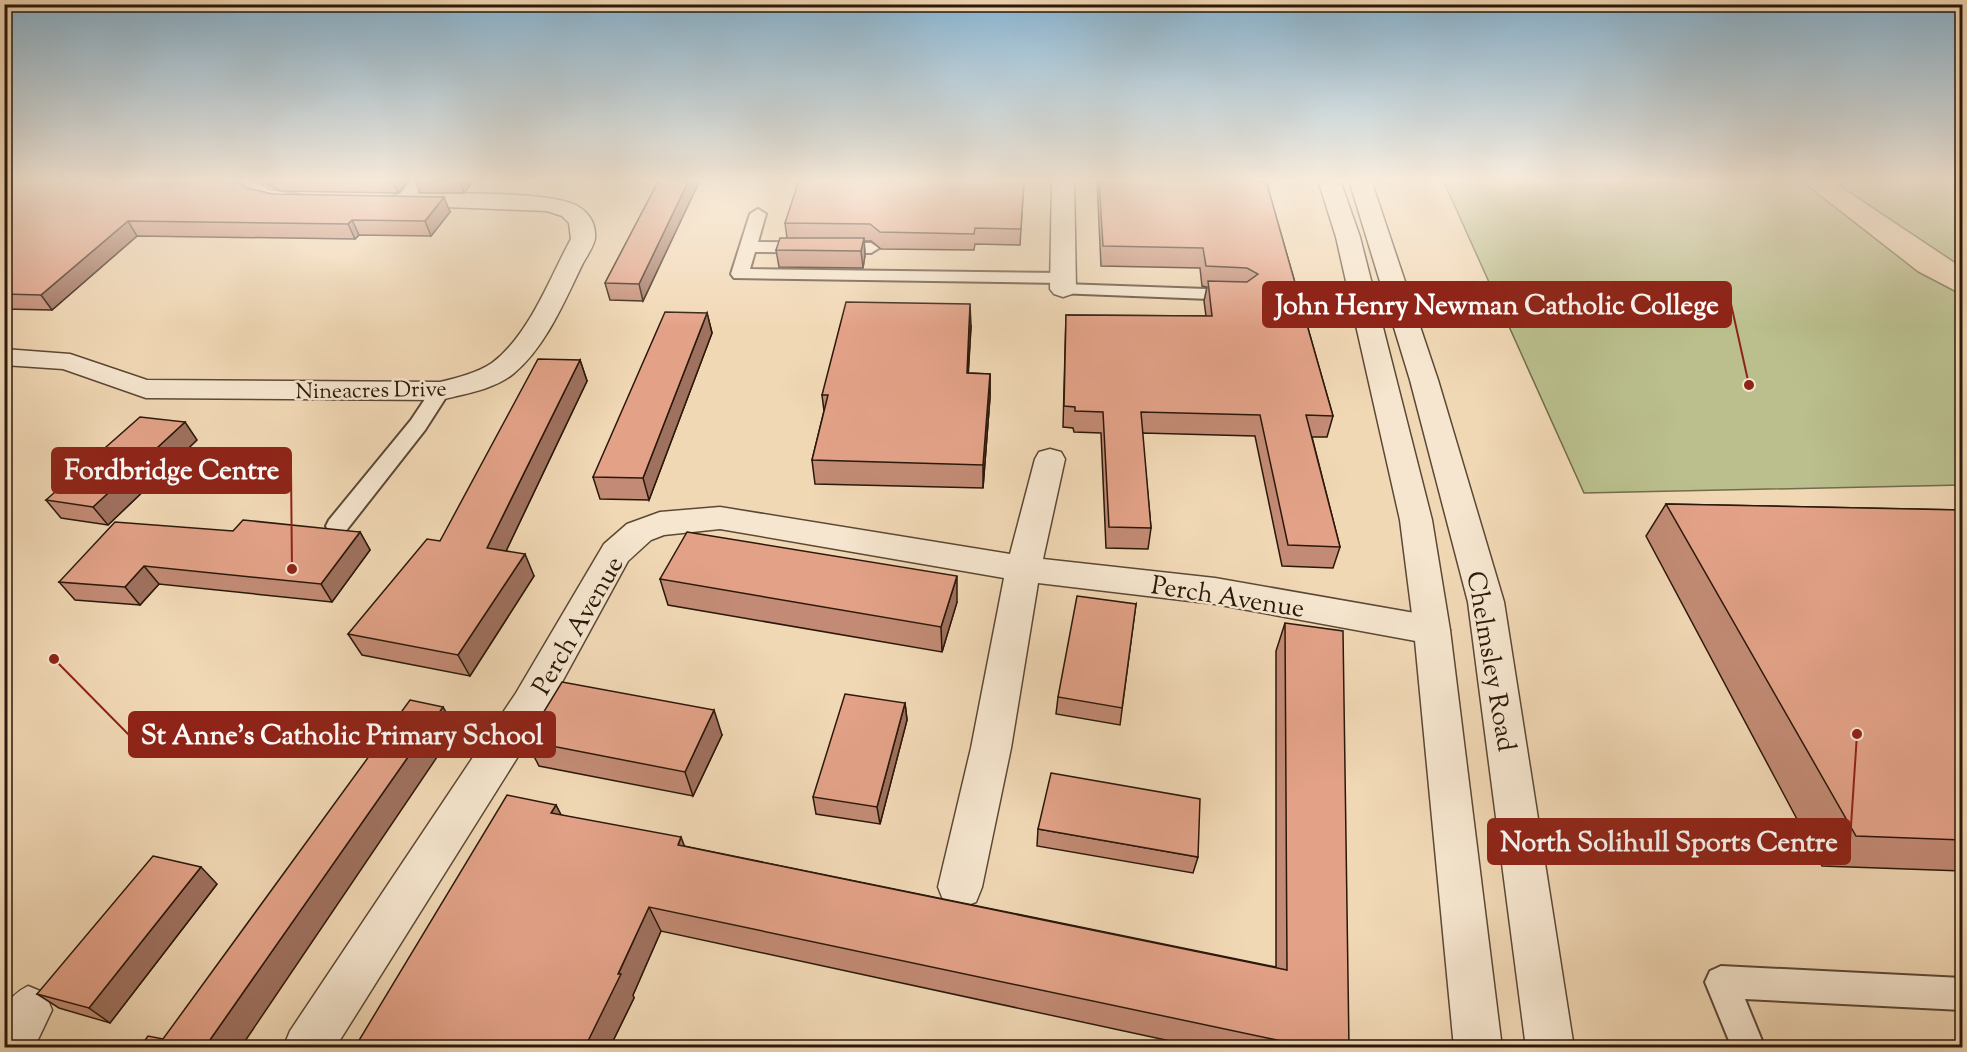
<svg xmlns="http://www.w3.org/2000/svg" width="1967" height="1052" font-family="'Sorts Mill Goudy',serif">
<rect width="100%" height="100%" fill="#f1d8b5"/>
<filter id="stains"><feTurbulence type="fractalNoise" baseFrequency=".00333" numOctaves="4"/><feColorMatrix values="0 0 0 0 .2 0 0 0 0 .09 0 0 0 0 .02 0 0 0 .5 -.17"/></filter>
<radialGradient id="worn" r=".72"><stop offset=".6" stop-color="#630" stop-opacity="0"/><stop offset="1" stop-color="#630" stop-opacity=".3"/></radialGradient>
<g fill="#babf8d" stroke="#726c4c" stroke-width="1.5">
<path d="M 1443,180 L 1800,180 L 1918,272 L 1962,295 L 1962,485 L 1584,493 Z"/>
<path d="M 1863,180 L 1962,180 L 1962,267 L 1839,185 Z"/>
</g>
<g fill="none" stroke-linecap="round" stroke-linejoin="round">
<g stroke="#5c4835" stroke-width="4">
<g id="service">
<path d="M 412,180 L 428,180 L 409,203 L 397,203 L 395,200 Z"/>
<path d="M 758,209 L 766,214 L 758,242 L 871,243 L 879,248 L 871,253 L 755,252 L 750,269 L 1061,273 L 1070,278 L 1061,283 L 734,278 L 731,274 L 750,214 Z"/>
<path d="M 1063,284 L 1235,290 L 1244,295 L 1235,300 L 1057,293 L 1054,289 L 1057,285 Z"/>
<path d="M 440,385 L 447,387 L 450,391 L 425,430 L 345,532 L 337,534 L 329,532 L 326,526 L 329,520 L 411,420 L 433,387 Z"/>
<path d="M 1721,966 L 1962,978 L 1962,1010 L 1745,999 L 1765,1048 L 1732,1048 L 1705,982 L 1710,971 Z"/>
</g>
</g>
<g stroke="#5c4835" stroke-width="3">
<g id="minor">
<path d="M 227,180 L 254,180 L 270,190 L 302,195 L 306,200 L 302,205 C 279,211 240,201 227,180 Z"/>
<path d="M 1052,180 L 1074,180 L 1076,289 L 1072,294 L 1063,297 L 1054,294 L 1050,289 Z"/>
<path d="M 403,193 C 439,194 554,190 579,207 C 590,214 596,225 595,238 C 594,246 587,256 583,263 C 565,300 546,347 513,374 C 493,390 464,394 440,400 L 146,398 L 63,369 L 4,365 L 4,349 L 70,354 L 147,380 L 440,382 C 457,378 477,373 492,363 C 530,334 549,279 571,239 L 569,223 L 562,216 L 547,211 L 395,205 L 391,200 L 395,195 Z"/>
<path d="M 1050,449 L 1061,452 L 1065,459 L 1043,559 L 1215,578 L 1432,616 L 1445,620 L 1450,630 L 1445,640 L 1432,644 L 1215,604 L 1038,583 L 1011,748 L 982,887 L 976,902 L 960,908 L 944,902 L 938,887 L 971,748 L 1004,578 L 720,529 L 664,535 L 651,540 L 628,561 L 544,715 L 335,1048 L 283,1048 L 290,1031 L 516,693 L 604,544 L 627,524 L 660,512 L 720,507 L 1010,554 L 1035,459 L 1039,452 Z"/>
<path d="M 28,986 L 45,993 L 52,1010 L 34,1048 L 4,1048 C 4,1017 0,1000 28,986 Z"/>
</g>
</g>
<g stroke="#5c4835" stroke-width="3">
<g id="tertiary">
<path d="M 1318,180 L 1340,180 L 1360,237 L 1432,520 L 1450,630 L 1502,1048 L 1454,1048 L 1414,630 L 1400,520 L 1336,237 Z"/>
<path d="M 1349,180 L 1371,180 L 1438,380 L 1504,602 L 1574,1048 L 1526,1048 L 1468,602 L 1410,380 Z"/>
</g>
</g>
<use href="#service" fill="#f6e6cf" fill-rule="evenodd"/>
<use href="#minor" fill="#f6e6cf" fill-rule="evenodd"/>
<use href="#tertiary" fill="#f6e6cf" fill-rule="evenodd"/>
</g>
<g fill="#c38b75" stroke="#2b180a" stroke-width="1.5">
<path d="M 4,180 L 247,188 L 272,194 L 450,212 L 431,236 L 359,235 L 355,239 L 137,236 L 52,310 L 4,309 Z"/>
<path d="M 265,180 L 409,180 L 398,193 L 281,191 L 267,184 Z"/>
<path d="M 415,180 L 474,180 L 464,193 L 420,193 Z"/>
<path d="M 659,180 L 700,180 L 643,301 L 610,300 L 605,283 Z"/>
<path d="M 1024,180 L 1020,245 L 975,244 L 974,250 L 881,249 L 871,241 L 864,241 L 865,255 L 863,268 L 779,267 L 776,250 L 787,238 L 785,223 Z"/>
<path d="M 1097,180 L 1266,181 L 1333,416 L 1327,437 L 1312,437 L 1340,547 L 1333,568 L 1282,566 L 1255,436 L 1142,433 L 1151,528 L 1148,549 L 1106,548 L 1101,433 L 1074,432 L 1073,428 L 1063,427 L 1066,315 L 1206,316 L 1204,301 L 1207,287 L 1202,286 L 1200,268 L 1101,266 Z"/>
<path d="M 707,313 L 712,333 L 649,500 L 600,499 L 593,477 Z"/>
<path d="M 971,326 L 968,373 L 990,374 L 990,397 L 983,488 L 815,484 L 812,460 L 824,411 L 822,395 Z"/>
<path d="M 580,360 L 587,381 L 506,551 L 534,576 L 470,676 L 362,655 L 348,634 L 440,541 Z"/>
<path d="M 197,440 L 108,525 L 61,518 L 46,500 Z"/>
<path d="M 1666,504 L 1962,510 L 1962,871 L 1822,866 L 1646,536 Z"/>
<path d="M 233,531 L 360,532 L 370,550 L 332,602 L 159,584 L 140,605 L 75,600 L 59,582 Z"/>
<path d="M 660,579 L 957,602 L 942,652 L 668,605 Z"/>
<path d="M 1136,604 L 1120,725 L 1056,714 L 1058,697 Z"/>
<path d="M 1285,623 L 1349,1047 L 1198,1047 L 661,931 L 633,995 L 634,998 L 610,1047 L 355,1047 L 556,805 L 561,815 L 684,846 L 1276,967 L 1276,651 Z"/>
<path d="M 905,703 L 907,720 L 880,824 L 816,814 L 813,797 Z"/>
<path d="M 722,735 L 693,796 L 539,766 L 526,741 Z"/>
<path d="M 1038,829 L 1198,857 L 1193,873 L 1037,846 Z"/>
<path d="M 217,884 L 110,1023 L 59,1008 L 37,994 Z"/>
</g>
<g fill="#9f715f" stroke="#2b180a" stroke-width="1.5">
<path d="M 393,180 L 409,180 L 398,193 Z"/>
<path d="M 459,180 L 474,180 L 464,193 Z"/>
<path d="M 689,180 L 700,180 L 643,301 L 639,284 Z"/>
<path d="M 444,197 L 450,212 L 431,236 L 425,221 Z"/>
<path d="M 352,220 L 359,235 L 355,239 L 348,224 Z"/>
<path d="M 128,221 L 137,236 L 52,310 L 41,295 Z"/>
<path d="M 864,238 L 865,255 L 863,268 L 861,251 Z"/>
<path d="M 970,304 L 971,326 L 967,397 L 967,373 Z"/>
<path d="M 707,313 L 712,333 L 649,500 L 643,478 Z"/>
<path d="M 580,360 L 587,381 L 497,570 L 487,548 Z"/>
<path d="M 990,374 L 990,397 L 983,488 L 983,465 Z"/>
<path d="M 185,422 L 197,440 L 108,525 L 93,507 Z"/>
<path d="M 360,532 L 370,550 L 332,602 L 321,584 Z"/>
<path d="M 525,554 L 534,576 L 470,676 L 458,655 Z"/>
<path d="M 144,566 L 159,584 L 140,605 L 125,587 Z"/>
<path d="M 957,576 L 957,602 L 942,652 L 941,627 Z"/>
<path d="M 905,703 L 907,720 L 880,824 L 877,807 Z"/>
<path d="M 443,707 L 456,729 L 241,1047 L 205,1047 Z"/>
<path d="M 714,710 L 722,735 L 693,796 L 685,772 Z"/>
<path d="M 556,805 L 570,832 L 551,813 Z"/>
<path d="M 681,837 L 691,863 L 678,845 Z"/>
<path d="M 201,867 L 217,884 L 110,1023 L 89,1008 Z"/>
<path d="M 649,907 L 661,931 L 633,995 L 634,998 L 610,1047 L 585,1047 Z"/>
<path d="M 422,1042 L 427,1047 L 419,1047 Z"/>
</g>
<g fill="#e3a288" stroke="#2b180a" stroke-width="1.5">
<path d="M 4,180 L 236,180 L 247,188 L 272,194 L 444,197 L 425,221 L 352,220 L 348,224 L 128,221 L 41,295 L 4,294 Z"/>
<path d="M 659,180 L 689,180 L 639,284 L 605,283 Z"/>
<path d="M 799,180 L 1024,180 L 1021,229 L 975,228 L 974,234 L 880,232 L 870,224 L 785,223 Z"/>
<path d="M 1099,180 L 1266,181 L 1333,416 L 1306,415 L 1340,547 L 1288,545 L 1260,415 L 1141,412 L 1151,528 L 1109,527 L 1103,412 L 1075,411 L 1075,407 L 1064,406 L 1066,315 L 1212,316 L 1208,281 L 1247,282 L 1258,274 L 1247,268 L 1206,266 L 1203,248 L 1103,246 Z"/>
<path d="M 780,238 L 864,238 L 861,251 L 776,250 Z"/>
<path d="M 846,302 L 970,304 L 967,373 L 990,374 L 983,465 L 812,460 L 828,395 L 822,395 Z"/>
<path d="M 665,312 L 707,313 L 643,478 L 593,477 Z"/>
<path d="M 538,359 L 580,360 L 487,548 L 525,554 L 458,655 L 348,634 L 427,539 L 440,541 Z"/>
<path d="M 140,417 L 185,422 L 93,507 L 46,500 Z"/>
<path d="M 1666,504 L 1962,510 L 1962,840 L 1856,836 Z"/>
<path d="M 243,520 L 360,532 L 321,584 L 144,566 L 125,587 L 59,582 L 115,522 L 233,531 Z"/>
<path d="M 687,532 L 957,576 L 941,627 L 660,579 Z"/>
<path d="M 1077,596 L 1136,604 L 1122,708 L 1058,697 Z"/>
<path d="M 1285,623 L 1343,631 L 1349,1047 L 1310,1047 L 649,907 L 618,974 L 621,974 L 585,1047 L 445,1047 L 422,1042 L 419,1047 L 355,1047 L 507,795 L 556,805 L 551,813 L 681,837 L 678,845 L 1287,970 Z"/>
<path d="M 562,682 L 714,710 L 685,772 L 526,741 Z"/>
<path d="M 845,694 L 905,703 L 877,807 L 813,797 Z"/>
<path d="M 410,700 L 443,707 L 205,1047 L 140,1047 L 148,1036 L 163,1039 Z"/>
<path d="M 1051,773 L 1200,799 L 1198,857 L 1038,829 Z"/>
<path d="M 153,856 L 201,867 L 89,1008 L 37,994 Z"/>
</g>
<linearGradient id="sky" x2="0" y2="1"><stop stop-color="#89b6d3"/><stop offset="0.55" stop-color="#f9edde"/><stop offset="1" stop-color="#f9edde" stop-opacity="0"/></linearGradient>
<rect width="1967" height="327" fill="url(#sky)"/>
<g text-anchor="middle" stroke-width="5" stroke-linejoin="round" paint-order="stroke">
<g font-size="22" fill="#2b180a" stroke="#f6e6cf">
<text transform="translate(371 389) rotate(-1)" y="8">Nineacres Drive</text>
</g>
<g font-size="26" fill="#2b180a" stroke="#f6e6cf">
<text transform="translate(1228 596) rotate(9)" y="9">Perch Avenue</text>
<text transform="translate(577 625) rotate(-60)" y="9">Perch Avenue</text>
<text transform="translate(1492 661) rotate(80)" y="9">Chelmsley Road</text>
</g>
</g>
<path fill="none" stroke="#8f2418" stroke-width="2" d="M1749 385L1731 304M292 569L291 470M54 659L129 735M1857 734L1850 841"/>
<g fill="#8f2418" stroke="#f6e6cf" stroke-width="2">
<circle cx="1749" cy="385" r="6"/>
<circle cx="292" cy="569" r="6"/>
<circle cx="54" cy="659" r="6"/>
<circle cx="1857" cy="734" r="6"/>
</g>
<g fill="#8f2418" stroke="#8f2418" stroke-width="2">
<rect x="1263" y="282" width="468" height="45" rx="6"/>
<rect x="52" y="448" width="239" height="45" rx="6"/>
<rect x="129" y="712" width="426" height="45" rx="6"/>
<rect x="1488" y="819" width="362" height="45" rx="6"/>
</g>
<g font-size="27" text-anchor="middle" font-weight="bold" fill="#fff">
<text x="1497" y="314">John Henry Newman Catholic College</text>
<text x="172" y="479">Fordbridge Centre</text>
<text x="342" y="744">St Anne's Catholic Primary School</text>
<text x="1669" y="851">North Solihull Sports Centre</text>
</g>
<rect width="1967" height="1052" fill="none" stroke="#f1d8b5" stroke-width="24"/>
<rect x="6" y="6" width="1955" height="1040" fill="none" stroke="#2b180a" stroke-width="3"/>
<rect x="12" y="12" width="1943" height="1028" fill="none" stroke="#2b180a" stroke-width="1.5"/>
<rect width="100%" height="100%" filter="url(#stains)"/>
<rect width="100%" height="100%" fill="url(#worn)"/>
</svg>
